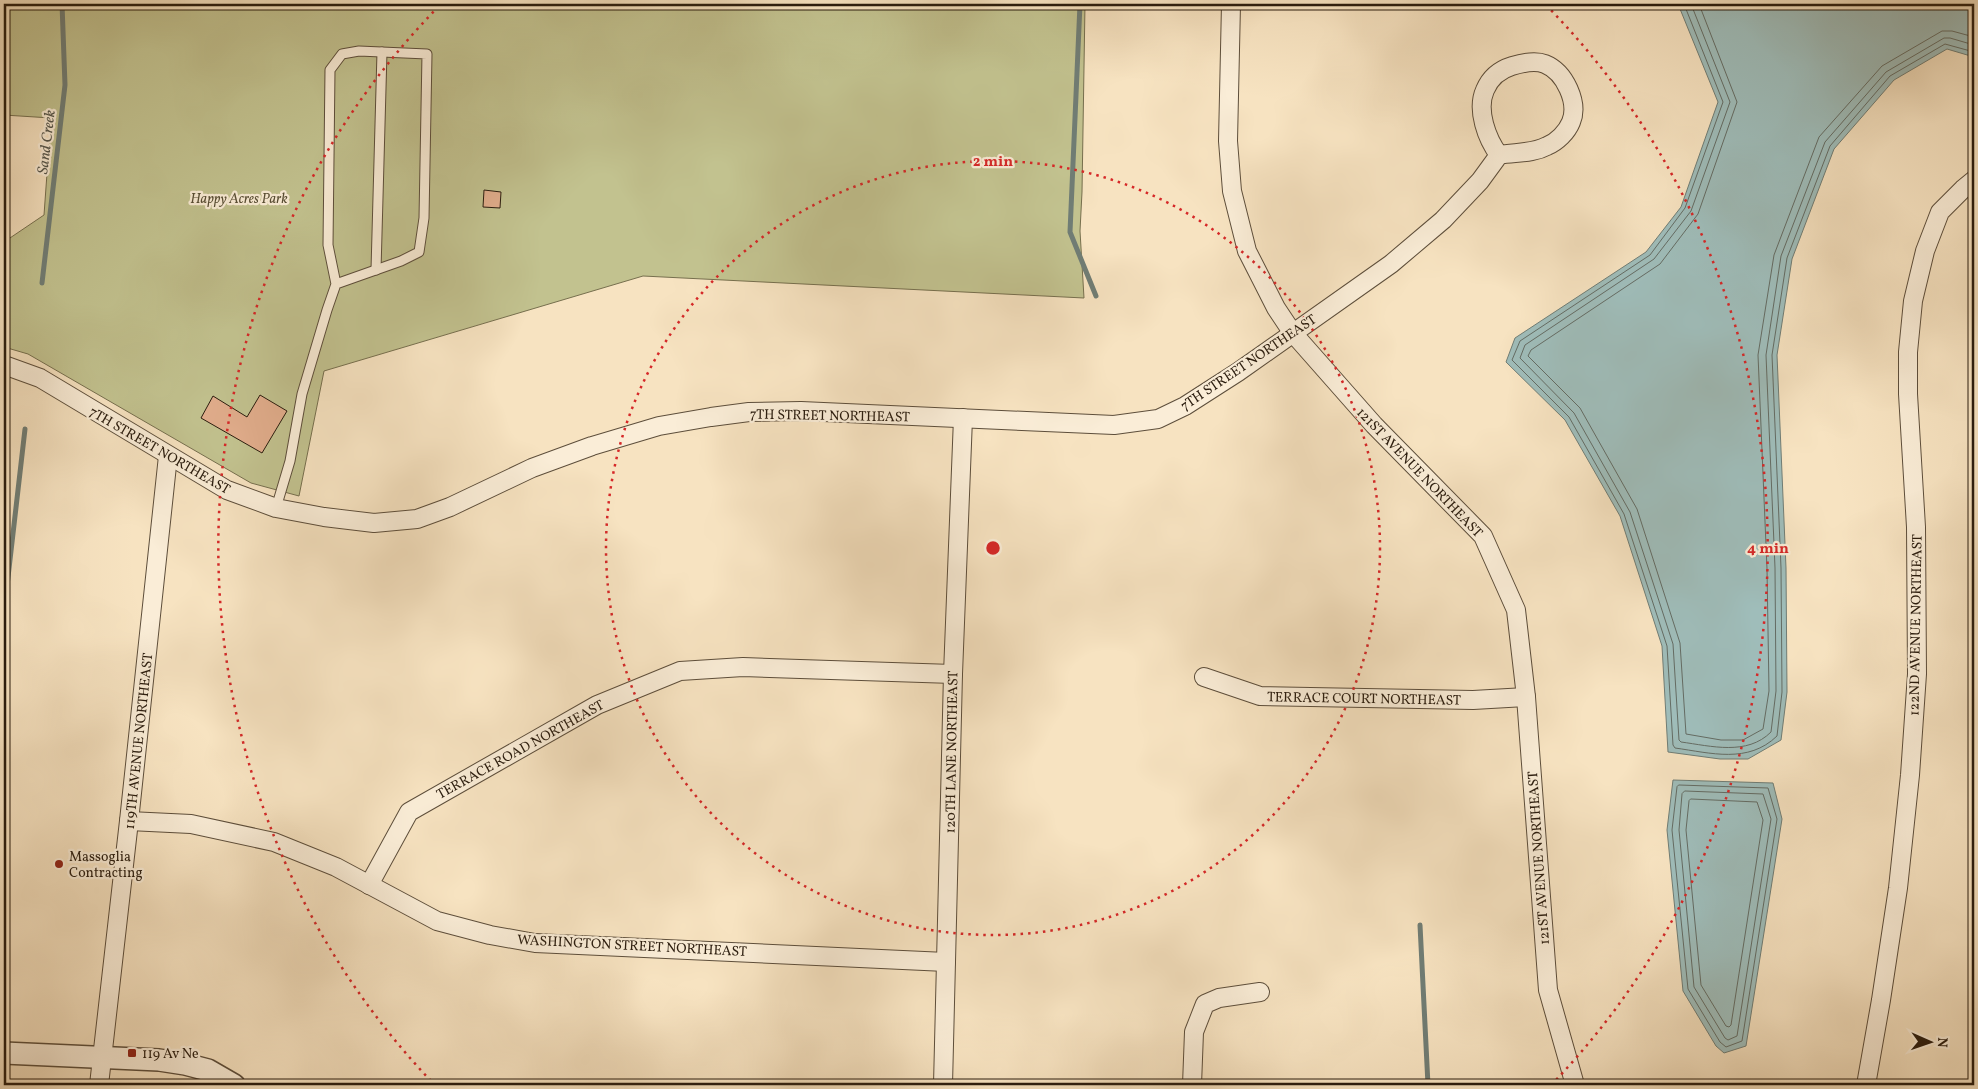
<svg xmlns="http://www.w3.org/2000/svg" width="1978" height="1089" font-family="Vollkorn,serif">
<rect width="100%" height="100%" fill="#f7e3c1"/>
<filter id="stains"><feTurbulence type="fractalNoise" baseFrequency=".004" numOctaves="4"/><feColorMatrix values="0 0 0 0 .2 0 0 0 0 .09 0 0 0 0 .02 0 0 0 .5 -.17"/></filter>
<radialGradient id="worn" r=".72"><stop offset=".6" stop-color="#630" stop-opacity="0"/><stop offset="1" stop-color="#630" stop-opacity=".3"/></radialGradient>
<path fill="#c2c28f" stroke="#766f4e" d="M 4,4 L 1085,4 L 1082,192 L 1080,231 L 1084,298 L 643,276 L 324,371 L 299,496 L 251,483 L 28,354 L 4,347 L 4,242 L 44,215 L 51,118 L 4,115 Z"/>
<g fill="#9fbdba" stroke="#707d75">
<path d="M 1678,4 L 1974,4 L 1974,57 L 1947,49 L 1894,80 L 1834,149 L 1792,259 L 1777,355 L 1786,568 L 1787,692 L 1781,740 L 1748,759 L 1720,759 L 1668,752 L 1662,646 L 1620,516 L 1565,420 L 1506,362 L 1515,338 L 1646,252 L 1681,207 L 1718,102 Z"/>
<path d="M 1673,780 L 1773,783 L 1782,819 L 1746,1046 L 1724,1053 L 1716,1046 L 1683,991 L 1667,830 Z"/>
</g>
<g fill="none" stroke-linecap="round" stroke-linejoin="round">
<g stroke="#646c64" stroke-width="1">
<path d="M 1684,4 L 1723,102 L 1685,208 L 1650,255 L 1520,341 L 1512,360 L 1569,417 L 1624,514 L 1667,646 L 1673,745 L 1675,748 C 1711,753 1748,764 1777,736 L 1782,692 L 1781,568 L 1772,355 L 1787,258 L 1830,146 L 1890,76 L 1945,44 L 1974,52"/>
<path d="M 1691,4 L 1730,102 L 1691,211 L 1654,259 L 1525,345 L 1520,358 L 1574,413 L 1630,512 L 1673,644 L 1679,740 L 1681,742 C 1711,746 1747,756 1771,732 L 1776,691 L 1775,568 L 1766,355 L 1781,256 L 1825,142 L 1886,72 L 1944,38 L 1950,38 L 1974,45"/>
<path d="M 1699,4 L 1737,102 L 1698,214 L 1660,264 L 1531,350 L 1528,356 L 1580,408 L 1637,509 L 1680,643 L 1686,734 L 1721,740 L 1743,740 L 1763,729 L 1769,691 L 1767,569 L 1758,355 L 1774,255 L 1819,137 L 1882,66 L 1942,31 L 1952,31 L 1974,37"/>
<path d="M 1679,785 L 1768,788 L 1777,819 L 1742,1041 L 1726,1047 L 1720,1042 L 1688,989 L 1672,830 L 1677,787 Z"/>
<path d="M 1685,791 L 1763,794 L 1771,819 L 1737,1036 L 1728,1040 L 1725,1038 L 1694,987 L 1679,830 L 1682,794 Z"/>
<path d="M 1691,799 L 1757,802 L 1763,820 L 1731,1025 L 1729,1027 L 1726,1026 L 1701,985 L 1686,830 L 1689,801 Z"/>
</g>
<g stroke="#707d75" stroke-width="5">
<path d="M 1080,4 L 1070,232 L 1096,296"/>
<path d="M 42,283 L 65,85 L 62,4"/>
<path d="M 4,612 L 25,429"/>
<path d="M 1420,925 L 1428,1085"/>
</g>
</g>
<g fill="#e1ad8c" stroke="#2a1c0e">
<path d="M 484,190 L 501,192 L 500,208 L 483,207 Z"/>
<path d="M 260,395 L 287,411 L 262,453 L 201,418 L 213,396 L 247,417 Z"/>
</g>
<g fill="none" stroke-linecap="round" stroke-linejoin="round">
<g stroke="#5d4e3b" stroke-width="11">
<g id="service">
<path d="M 376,270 L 382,52"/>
<path d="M 276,508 L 290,461 L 302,394 L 327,310 L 336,284 L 401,261 L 419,252 L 424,218 L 427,54 L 359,51 L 342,54 L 330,70 L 328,245 L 336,284"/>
</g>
</g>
<g stroke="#5d4e3b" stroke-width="20">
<g id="minor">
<path d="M 1231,4 L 1228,141 L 1232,191 L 1247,251 L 1276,308 L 1292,332 L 1374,425 L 1483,536 L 1516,610 L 1526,697 L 1548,990 L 1575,1085"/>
<path d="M 4,365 L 40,378 L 227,490 L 276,508 L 324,517 L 374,523 L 417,519 L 450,507 L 532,468 L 592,446 L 659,426 L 711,417 L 749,412 L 801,411 L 1114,425 L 1158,419 L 1185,406 L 1238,372 L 1391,264 L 1443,220 L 1480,181 L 1499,155 C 1515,152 1532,154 1547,146 C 1557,142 1567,132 1571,122 C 1579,103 1565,72 1545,64 C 1535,60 1522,63 1512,66 C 1499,70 1490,78 1485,90 C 1476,110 1487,139 1499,155"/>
<path d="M 1204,677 L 1260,696 L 1473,700 L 1526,697"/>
<path d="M 129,821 L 191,824 L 274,842 L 336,867 L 437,921 L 490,935 L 535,943 L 946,962"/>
<path d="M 369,885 L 409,812 L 597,705 L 680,671 L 743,667 L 953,674"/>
<path d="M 99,1085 L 129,821 L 168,456"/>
<path d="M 943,1085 L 953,674 L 963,418"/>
<path d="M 1192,1085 L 1194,1032 L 1205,1004 L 1219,998 L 1260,992"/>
<path d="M 1866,1085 L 1881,1000 L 1898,888 L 1910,775 L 1917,674 L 1916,527 L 1908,394 L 1908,352 L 1913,301 L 1925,251 L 1940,212 L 1963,189 L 1974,180"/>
</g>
</g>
<g stroke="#5d4e3b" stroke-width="24">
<path id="tertiary" d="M 4,1053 L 159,1060 L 185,1064 L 208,1070 L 234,1085"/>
</g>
<use href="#service" stroke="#faedd7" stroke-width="9"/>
<use href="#minor" stroke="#faedd7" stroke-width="18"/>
<use href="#tertiary" stroke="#faedd7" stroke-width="21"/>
</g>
<g fill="none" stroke="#d62828" stroke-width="2.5" stroke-dasharray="2.5 5">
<circle cx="993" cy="548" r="387"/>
<path d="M431 1081A775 775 0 0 1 440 5M1546 5A775 775 0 0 1 1555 1081"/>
</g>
<g fill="#8f2418" stroke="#faedd7" stroke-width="2">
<circle cx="59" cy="864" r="5"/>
<rect x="127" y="1048" width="10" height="10" rx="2.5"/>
</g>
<g text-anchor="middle" stroke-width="4.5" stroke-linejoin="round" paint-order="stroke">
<g font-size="14" font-style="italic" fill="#584e35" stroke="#faedd7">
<text x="239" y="203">Happy Acres Park</text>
</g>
<g font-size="14" fill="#2a1c0e" stroke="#faedd7">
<text transform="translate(1248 362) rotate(-34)" y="5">7TH STREET NORTHEAST</text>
<text transform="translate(830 415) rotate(1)" y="5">7TH STREET NORTHEAST</text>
<text transform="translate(160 450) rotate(30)" y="5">7TH STREET NORTHEAST</text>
<text transform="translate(1420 472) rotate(46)" y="5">121ST AVENUE NORTHEAST</text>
<text transform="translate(1915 625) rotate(-89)" y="5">122ND AVENUE NORTHEAST</text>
<text transform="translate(1364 698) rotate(1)" y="5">TERRACE COURT NORTHEAST</text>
<text transform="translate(138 741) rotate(-84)" y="5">119TH AVENUE NORTHEAST</text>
<text transform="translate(520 749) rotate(-29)" y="5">TERRACE ROAD NORTHEAST</text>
<text transform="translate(951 752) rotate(-89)" y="5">120TH LANE NORTHEAST</text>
<text transform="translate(1538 858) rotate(-94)" y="5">121ST AVENUE NORTHEAST</text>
<text transform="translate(632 945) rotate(3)" y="5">WASHINGTON STREET NORTHEAST</text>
</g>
<g font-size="14" fill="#2a1c0e" stroke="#faedd7" text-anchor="start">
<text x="69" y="861">Massoglia<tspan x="69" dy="16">Contracting</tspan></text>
<text x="142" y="1058">119 Av Ne</text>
</g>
<g font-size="15" font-style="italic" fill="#53544a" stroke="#faedd7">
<text transform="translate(46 142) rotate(-83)" y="5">Sand Creek</text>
</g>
</g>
<circle cx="993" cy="548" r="8" fill="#d62828" stroke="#faedd7" stroke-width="2.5"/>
<g font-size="15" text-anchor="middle" font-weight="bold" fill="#d62828" stroke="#faedd7" stroke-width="4.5" stroke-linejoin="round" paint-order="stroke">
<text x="993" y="166">2 min</text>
<text x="1768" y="553">4 min</text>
</g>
<rect width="1978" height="1089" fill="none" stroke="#f7e3c1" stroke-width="20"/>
<rect x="5" y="5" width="1968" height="1079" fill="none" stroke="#2a1c0e" stroke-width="2.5"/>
<rect x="10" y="10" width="1958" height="1069" fill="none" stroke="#2a1c0e"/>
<g transform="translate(1930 1042) rotate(92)" stroke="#faedd7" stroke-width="4" paint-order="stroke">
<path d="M0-4L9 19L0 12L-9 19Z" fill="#2a1c0e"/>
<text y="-8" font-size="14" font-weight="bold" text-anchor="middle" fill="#2a1c0e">N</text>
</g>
<rect width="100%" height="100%" filter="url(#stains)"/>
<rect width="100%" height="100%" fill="url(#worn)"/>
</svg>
